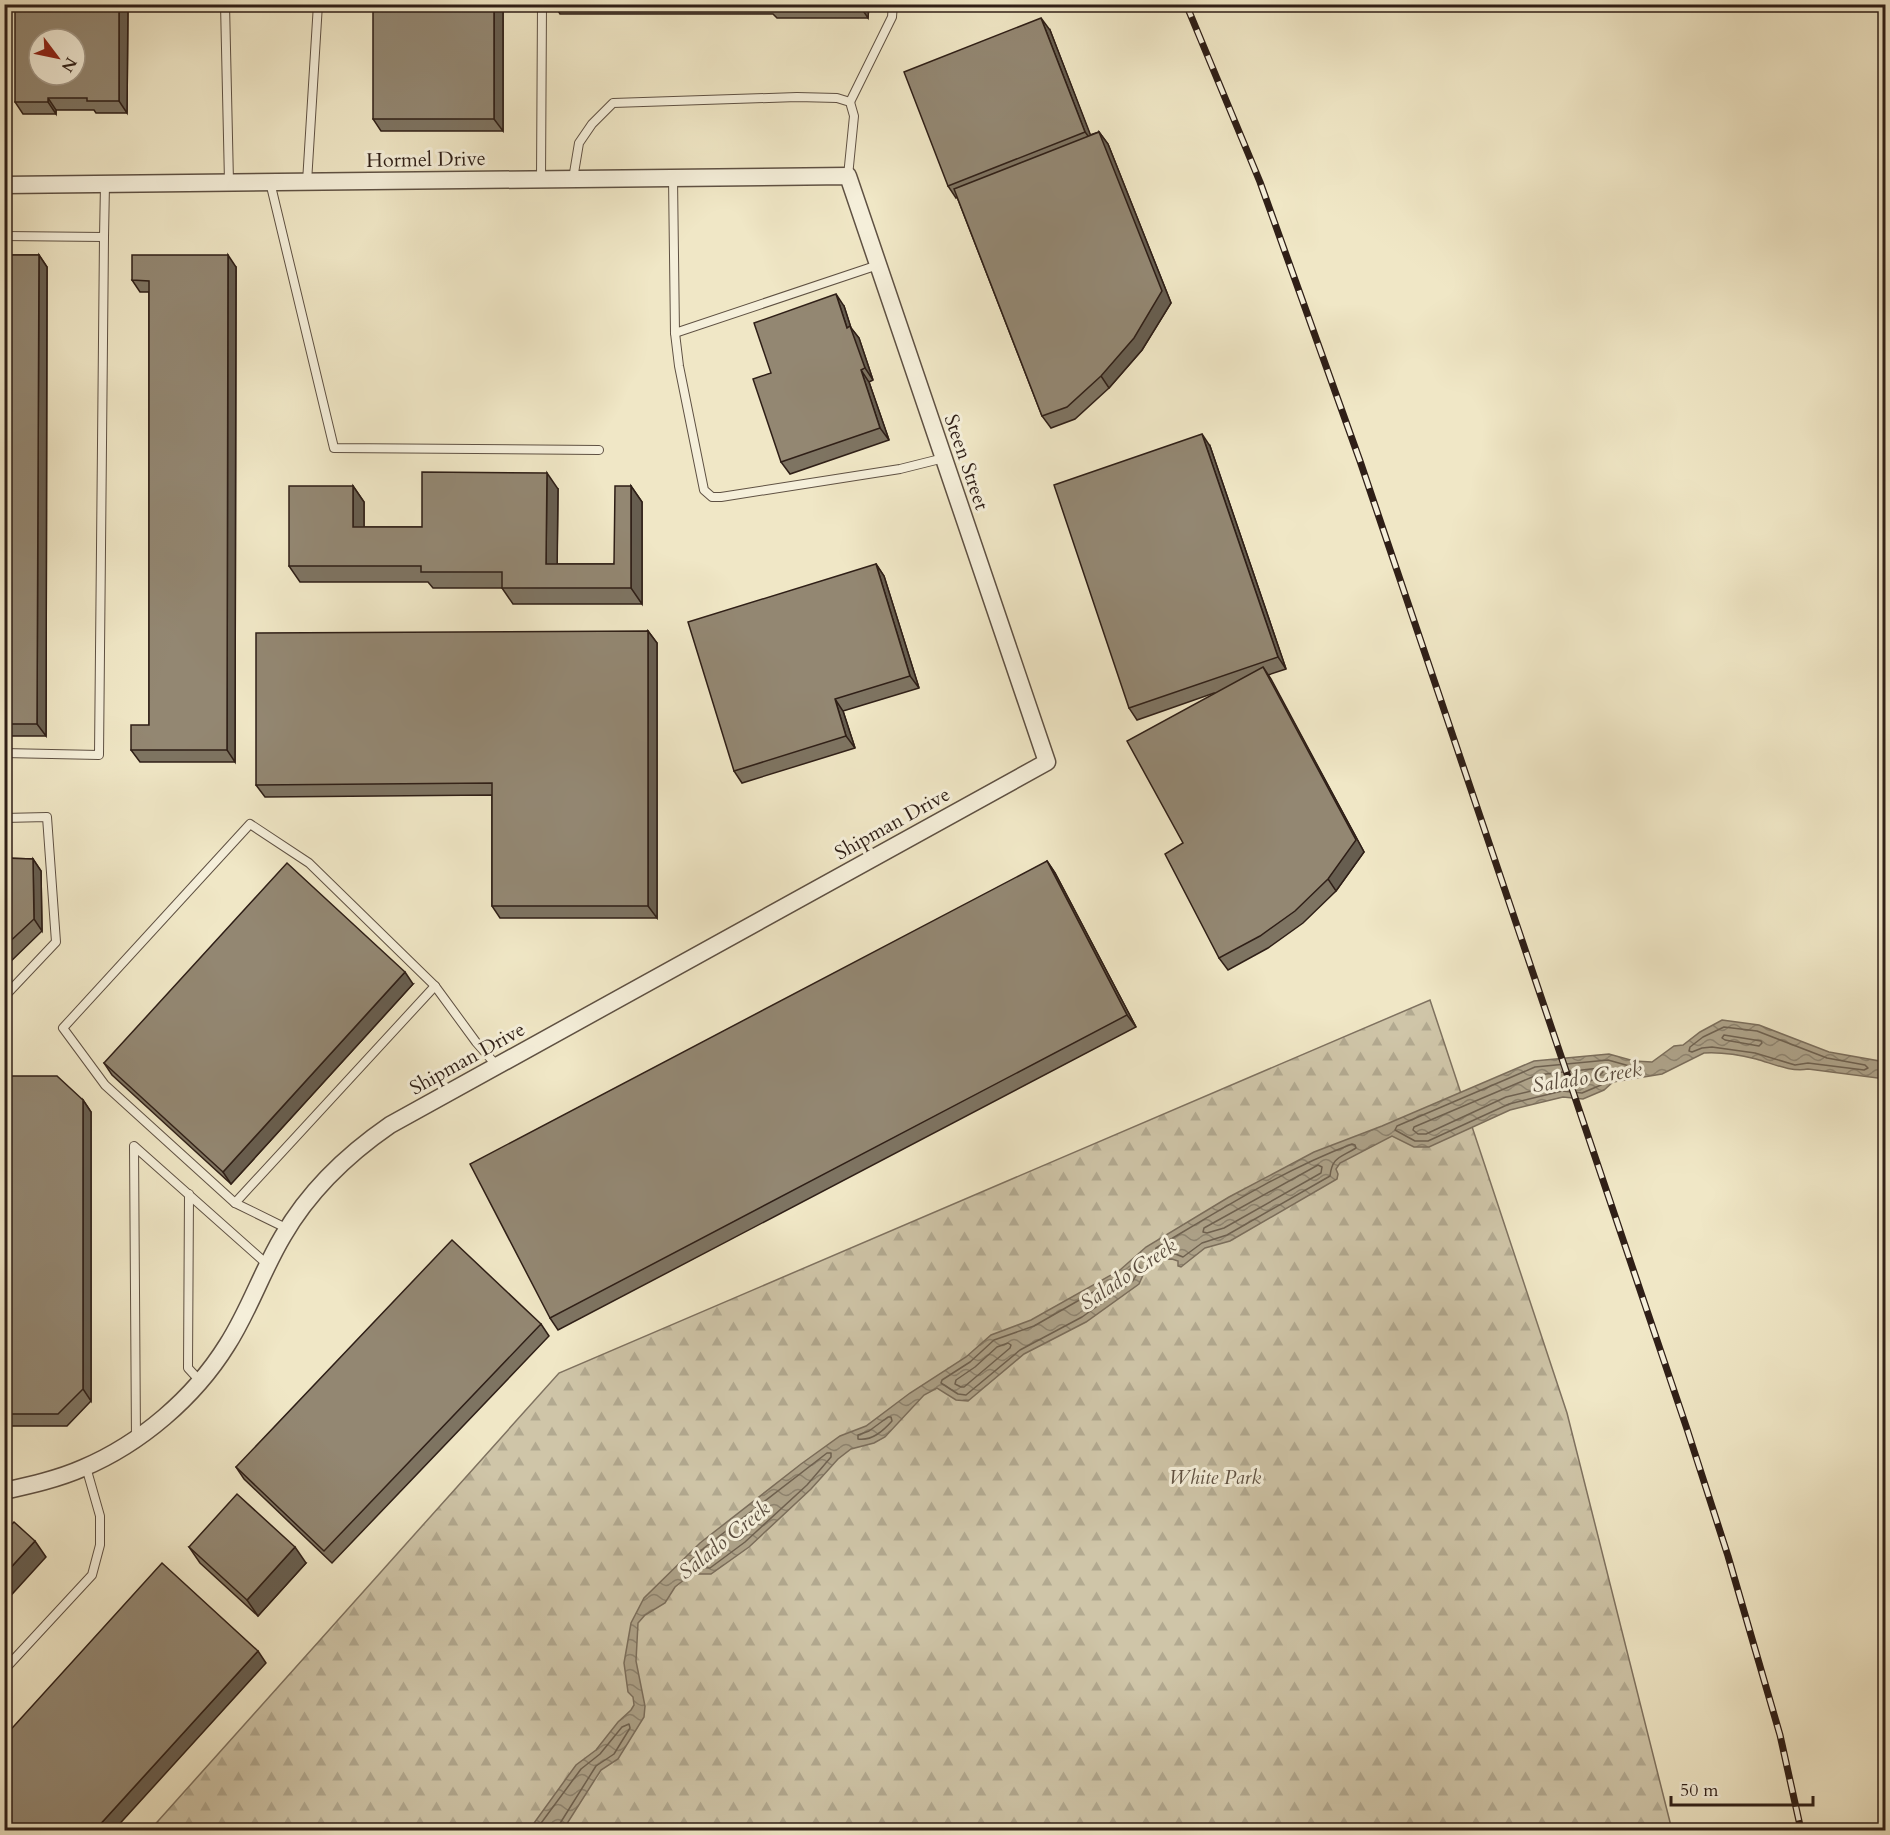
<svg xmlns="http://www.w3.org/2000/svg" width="1890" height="1835" font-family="Cardo,serif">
<defs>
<pattern id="forest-firs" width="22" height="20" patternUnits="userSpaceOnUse" patternTransform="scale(1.5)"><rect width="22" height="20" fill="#cfc5a8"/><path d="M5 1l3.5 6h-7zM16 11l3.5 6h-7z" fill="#b2a990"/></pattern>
<pattern id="water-waves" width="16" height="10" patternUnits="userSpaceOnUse" patternTransform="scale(1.5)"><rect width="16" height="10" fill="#aea38a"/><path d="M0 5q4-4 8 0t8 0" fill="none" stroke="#8e8470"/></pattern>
</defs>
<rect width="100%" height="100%" fill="#f0e7c6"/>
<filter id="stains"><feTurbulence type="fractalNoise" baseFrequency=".00333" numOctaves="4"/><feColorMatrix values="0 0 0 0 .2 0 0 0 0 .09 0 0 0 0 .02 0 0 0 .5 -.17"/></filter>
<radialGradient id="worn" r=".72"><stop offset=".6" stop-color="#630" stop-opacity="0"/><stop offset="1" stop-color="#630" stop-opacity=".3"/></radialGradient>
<path fill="url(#forest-firs)" stroke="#7f7260" stroke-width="1.5" d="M 1430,1000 L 1567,1413 L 1672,1830 L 150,1830 L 559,1373 Z"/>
<path fill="url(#water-waves)" stroke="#7b6e5c" stroke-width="1.5" d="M 1722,1020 L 1759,1025 L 1829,1052 L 1885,1062 L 1885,1079 L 1808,1069 C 1790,1072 1774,1064 1756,1059 C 1740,1055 1720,1052 1704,1053 L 1662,1074 L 1613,1082 L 1604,1090 L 1583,1099 L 1563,1097 L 1510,1110 L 1429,1147 L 1414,1147 L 1392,1136 L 1340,1163 L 1336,1169 L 1338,1174 L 1337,1179 L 1230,1241 L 1205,1248 L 1181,1267 L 1178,1266 L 1178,1261 L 1172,1259 L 1154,1260 L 1144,1273 L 1139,1284 L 1086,1322 L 1024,1354 L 968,1401 L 956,1400 L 937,1388 L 924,1395 L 885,1437 L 874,1443 L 851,1449 L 838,1459 L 811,1489 L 749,1547 L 711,1574 L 694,1574 L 685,1579 L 675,1587 L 665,1603 L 645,1615 L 638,1623 L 636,1661 L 645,1706 L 644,1717 L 618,1759 L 601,1770 L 563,1830 L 529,1830 L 576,1765 L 596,1750 L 618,1722 L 631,1710 L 634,1705 L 633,1697 L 628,1692 L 624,1663 L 631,1623 L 644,1598 L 700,1543 L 801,1464 L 840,1436 L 866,1426 L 910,1393 L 966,1357 L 991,1335 L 1031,1320 L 1120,1270 L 1146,1247 L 1229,1197 L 1314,1152 L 1382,1126 L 1534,1061 L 1609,1054 L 1634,1061 L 1652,1062 L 1674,1046 L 1683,1045 L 1700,1032 Z"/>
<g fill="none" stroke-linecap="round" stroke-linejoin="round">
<g stroke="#6e6150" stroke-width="1.5">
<path d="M 1724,1027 L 1757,1031 L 1827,1058 L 1865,1065 L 1868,1068 L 1864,1070 L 1808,1063 L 1795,1065 L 1755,1053 L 1712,1047 L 1702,1048 L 1692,1052 L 1689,1051 L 1690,1047 L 1703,1037 Z"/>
<path d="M 1724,1035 L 1761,1041 L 1762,1043 L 1759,1046 L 1725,1040 L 1722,1038 Z"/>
<path d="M 1608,1060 L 1633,1067 L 1635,1071 L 1611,1076 L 1601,1085 L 1582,1093 L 1562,1091 L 1509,1104 L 1428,1141 L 1415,1141 L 1395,1130 L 1397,1126 L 1535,1067 Z"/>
<path d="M 1600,1068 L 1603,1072 L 1597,1078 L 1581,1085 L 1560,1084 L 1506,1097 L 1426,1134 L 1418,1134 L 1413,1130 L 1414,1127 L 1537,1075 Z"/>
<path d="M 1352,1144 L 1355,1145 L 1356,1148 C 1340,1158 1332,1157 1330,1176 L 1227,1235 L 1202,1243 L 1183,1257 L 1173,1253 L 1158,1254 L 1155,1252 L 1156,1248 C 1220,1210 1283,1170 1352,1144 Z"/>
<path d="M 1318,1165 L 1322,1167 L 1321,1173 L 1224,1228 L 1207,1233 L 1203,1232 L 1204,1228 Z"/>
<path d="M 1135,1265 L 1138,1265 L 1140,1268 L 1133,1281 L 1082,1317 L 1020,1350 L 966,1395 L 958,1394 L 941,1383 L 942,1380 L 970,1362 L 994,1340 L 1034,1326 L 1123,1275 Z"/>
<path d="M 1008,1343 L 1011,1345 L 1010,1348 L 964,1387 L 961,1387 L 955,1384 L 956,1380 L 975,1367 L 997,1347 Z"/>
<path d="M 888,1417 L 891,1417 L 892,1421 C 883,1431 872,1441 858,1439 L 858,1435 L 869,1431 Z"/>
<path d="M 827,1453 L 831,1453 L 831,1457 L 807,1485 L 745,1542 L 710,1568 L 688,1567 L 688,1563 L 704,1548 Z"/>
<path d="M 536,1830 L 581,1769 L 600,1754 L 622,1727 L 629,1724 L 630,1728 L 614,1754 L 596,1766 L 559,1825 L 558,1830"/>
</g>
<g stroke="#5f5143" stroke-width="10">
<g id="service">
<path d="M 225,4 L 229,182"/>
<path d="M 850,102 L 892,17 L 893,4"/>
<path d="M 673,178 L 675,333 L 679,366 L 704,490 L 712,497 L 721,497 L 900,469 L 944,458"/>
<path d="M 541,179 L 542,4"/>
<path d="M 573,179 L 579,143 L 592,124 L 613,103 L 797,97 L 837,98 L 850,102 L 854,116 L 848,176"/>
<path d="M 270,182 L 334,448 L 599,450"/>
<path d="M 307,182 L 318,4"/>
<path d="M 4,236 L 104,237 L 105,184"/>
<path d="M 675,333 L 878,265"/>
<path d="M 4,753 L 99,755 L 104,237"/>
<path d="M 4,818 L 47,817 L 56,942 L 4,997"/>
<path d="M 189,1194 L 188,1368 L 200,1381"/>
<path d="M 235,1203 L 435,986"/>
<path d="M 288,1229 L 235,1203 L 105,1085 L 63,1028 L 250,824 L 309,863 L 435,986 L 476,1042 L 497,1066"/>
<path d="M 136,1438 L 134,1146 L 268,1265"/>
<path d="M 4,1670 L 92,1575 L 100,1545 L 100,1516 L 86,1467"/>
</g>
</g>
<g stroke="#5f5143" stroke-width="19">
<path id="minor" d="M 4,185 L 848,176 L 1047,762 L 390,1125 C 348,1154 309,1191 283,1236 C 262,1271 249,1311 227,1345 C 194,1398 140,1444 83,1468 C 58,1479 31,1485 4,1491"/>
</g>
<use href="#service" stroke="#f5efda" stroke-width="8"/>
<use href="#minor" stroke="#f5efda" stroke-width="16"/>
<g stroke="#2f1f17" stroke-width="7">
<path id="rail" d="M 1186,4 L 1260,182 L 1360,461 L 1687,1429 L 1728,1556 L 1780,1735 L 1801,1830"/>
</g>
<use href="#rail" stroke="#f5efda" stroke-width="4.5" stroke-dasharray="14" stroke-linecap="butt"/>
</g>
<g fill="#7e7462" stroke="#2f1f17" stroke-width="1.5">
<path d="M 128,4 L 127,113 L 96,113 L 94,110 L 56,110 L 56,114 L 23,114 L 15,102 Z"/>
<path d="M 503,4 L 503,131 L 381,131 L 373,119 Z"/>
<path d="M 554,4 L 869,4 L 868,18 L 777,18 L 773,14 L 560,14 Z"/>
<path d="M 1050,30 L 1090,135 L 1099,132 L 1108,144 L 1171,303 L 1142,350 L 1109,388 L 1075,419 L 1051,428 L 1042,416 L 957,197 L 956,198 L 948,186 Z"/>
<path d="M 4,255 L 39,255 L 47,267 L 46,736 L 4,736 Z"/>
<path d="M 236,267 L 235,762 L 140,762 L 131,750 L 149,725 L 149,292 L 140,292 L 132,280 Z"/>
<path d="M 844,306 L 851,328 L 859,338 L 873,380 L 869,382 L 889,440 L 790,474 L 781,462 L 771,373 Z"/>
<path d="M 1210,446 L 1286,669 L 1268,675 L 1364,852 L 1336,891 L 1303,923 L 1268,948 L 1228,970 L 1219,958 L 1214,693 L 1137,720 L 1129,708 Z"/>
<path d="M 353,486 L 364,502 L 364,527 L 422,527 L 558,489 L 557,564 L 614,564 L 631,486 L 642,502 L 642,604 L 513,604 L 502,588 L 433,588 L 428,582 L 300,582 L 289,566 Z"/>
<path d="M 876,564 L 884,576 L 919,688 L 843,711 L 855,748 L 742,783 L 734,771 Z"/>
<path d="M 648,631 L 657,643 L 657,918 L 500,918 L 492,906 L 492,795 L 265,797 L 256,785 Z"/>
<path d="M 4,858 L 33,859 L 41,871 L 42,931 L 4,968 Z"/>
<path d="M 1047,861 L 1055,873 L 1136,1027 L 558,1330 L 550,1318 Z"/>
<path d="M 413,984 L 231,1184 L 112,1075 L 104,1063 Z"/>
<path d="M 4,1076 L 83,1100 L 91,1112 L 91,1401 L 67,1426 L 4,1426 Z"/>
<path d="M 541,1324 L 549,1336 L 332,1563 L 244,1479 L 236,1467 Z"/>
<path d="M 189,1547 L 306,1563 L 258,1616 L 200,1563 Z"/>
</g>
<g fill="#675e50" stroke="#2f1f17" stroke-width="1.5">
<path d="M 119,4 L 128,4 L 127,113 L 119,101 Z"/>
<path d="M 494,4 L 503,4 L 503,131 L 494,119 Z"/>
<path d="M 860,4 L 869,4 L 868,18 L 860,6 Z"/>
<path d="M 1041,18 L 1050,30 L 1094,144 L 1085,132 Z"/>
<path d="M 48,98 L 56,110 L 56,114 L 48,102 Z"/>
<path d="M 1099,132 L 1108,144 L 1171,303 L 1142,350 L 1109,388 L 1101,376 Z"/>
<path d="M 39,255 L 47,267 L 46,736 L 37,724 Z"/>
<path d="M 228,255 L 236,267 L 235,762 L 227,750 Z"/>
<path d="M 836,294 L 844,306 L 851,328 L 859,338 L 873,380 L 865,368 L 847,328 Z"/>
<path d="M 861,370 L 869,382 L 889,440 L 880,428 Z"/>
<path d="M 1202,434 L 1210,446 L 1286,669 L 1278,657 Z"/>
<path d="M 547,473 L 558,489 L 557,580 L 546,564 Z"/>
<path d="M 353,486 L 364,502 L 364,543 L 353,527 Z"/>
<path d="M 631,486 L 642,502 L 642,604 L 631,588 Z"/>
<path d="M 876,564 L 884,576 L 919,688 L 910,676 Z"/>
<path d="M 648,631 L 657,643 L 657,918 L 648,906 Z"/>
<path d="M 1263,667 L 1271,679 L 1364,852 L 1336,891 L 1328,879 Z"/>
<path d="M 835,699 L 843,711 L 855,748 L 846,736 Z"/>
<path d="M 33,859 L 41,871 L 42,931 L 34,919 Z"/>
<path d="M 1047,861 L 1055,873 L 1136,1027 L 1127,1015 Z"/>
<path d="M 405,972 L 413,984 L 231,1184 L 223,1172 Z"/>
<path d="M 83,1100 L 91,1112 L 91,1401 L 83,1389 Z"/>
<path d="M 35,1541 L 46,1557 L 4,1603 L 4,1575 Z"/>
<path d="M 295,1547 L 306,1563 L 258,1616 L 247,1600 Z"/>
<path d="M 258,1651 L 266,1663 L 114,1830 L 95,1830 Z"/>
</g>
<g fill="#938772" stroke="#2f1f17" stroke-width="1.5" fill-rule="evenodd">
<path d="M 15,4 L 119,4 L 119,101 L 87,101 L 87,98 L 48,98 L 48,102 L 15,102 ZM 39,39 L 75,39 L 75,75 L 39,75 Z"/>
<rect x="373" y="4" width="121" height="115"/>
<rect x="768" y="4" width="92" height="2"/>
<path d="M 1041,18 L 1085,132 L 948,186 L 904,72 Z"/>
<path d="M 1099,132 L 1162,291 L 1134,338 L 1101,376 L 1067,407 L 1042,416 L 954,189 Z"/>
<path d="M 4,255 L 39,255 L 37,724 L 4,724 Z"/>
<path d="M 132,255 L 228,255 L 227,750 L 131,750 L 131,725 L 149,725 L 149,281 L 132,280 Z"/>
<path d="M 836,294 L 847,328 L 850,326 L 865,368 L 861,370 L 880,428 L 781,462 L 753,379 L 771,373 L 754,323 Z"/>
<path d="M 1202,434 L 1278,657 L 1129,708 L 1054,485 Z"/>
<path d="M 422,472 L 547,473 L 546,564 L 614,564 L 615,486 L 631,486 L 631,588 L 502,588 L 502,572 L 421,572 L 421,566 L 289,566 L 289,486 L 353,486 L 353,527 L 422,527 Z"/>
<path d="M 876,564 L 910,676 L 835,699 L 846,736 L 734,771 L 688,622 Z"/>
<path d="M 648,631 L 648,906 L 492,906 L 492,783 L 256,785 L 256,633 Z"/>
<path d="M 1263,667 L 1356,840 L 1328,879 L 1295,911 L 1260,936 L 1219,958 L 1165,854 L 1183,843 L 1127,741 Z"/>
<path d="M 4,858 L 33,859 L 34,919 L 4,947 Z"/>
<path d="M 1047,861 L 1127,1015 L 550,1318 L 470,1164 Z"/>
<path d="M 287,863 L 405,972 L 223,1172 L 104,1063 Z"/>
<path d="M 4,1076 L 57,1076 L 83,1100 L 83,1389 L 58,1414 L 4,1414 Z"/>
<path d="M 452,1240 L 541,1324 L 324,1551 L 236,1467 Z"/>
<path d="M 237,1494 L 295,1547 L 247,1600 L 189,1547 Z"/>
<path d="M 14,1522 L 35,1541 L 4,1575 L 4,1532 Z"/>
<path d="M 162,1563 L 258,1651 L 95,1830 L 4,1830 L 4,1737 Z"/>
</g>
<g text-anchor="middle" stroke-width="6" stroke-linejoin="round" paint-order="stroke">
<g font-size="20" fill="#2f1f17" stroke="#f5efda">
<text transform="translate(426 159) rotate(-1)" y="7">Hormel Drive</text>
<text transform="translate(967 462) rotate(71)" y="7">Steen Street</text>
<text transform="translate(892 823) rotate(-29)" y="7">Shipman Drive</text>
<text transform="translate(467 1058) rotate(-29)" y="7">Shipman Drive</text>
</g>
<g font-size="20" font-style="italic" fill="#5f5142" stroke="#f5efda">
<text x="1215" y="1484">White Park</text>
</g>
<g font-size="21" font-style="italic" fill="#5b4d3f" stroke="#f5efda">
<text transform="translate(1587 1077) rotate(-9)" y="7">Salado Creek</text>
<text transform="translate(1128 1274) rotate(-34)" y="7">Salado Creek</text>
<text transform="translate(724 1540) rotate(-39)" y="7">Salado Creek</text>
</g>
</g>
<rect width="1890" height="1835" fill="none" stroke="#f0e7c6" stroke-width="24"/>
<rect x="6" y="6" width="1878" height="1823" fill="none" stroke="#2f1f17" stroke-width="3"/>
<rect x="12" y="12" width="1866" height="1811" fill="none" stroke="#2f1f17" stroke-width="1.5"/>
<g transform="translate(57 57) rotate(122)"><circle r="28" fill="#f5efda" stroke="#a69c8c" stroke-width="1.5"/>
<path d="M0-4.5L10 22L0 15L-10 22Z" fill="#8f2418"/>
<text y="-9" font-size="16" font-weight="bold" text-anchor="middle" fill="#2f1f17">N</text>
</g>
<path d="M1671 1796v9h142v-9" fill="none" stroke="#2f1f17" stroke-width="3"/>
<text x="1680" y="1796" font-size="18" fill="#2f1f17" stroke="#f5efda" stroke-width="4.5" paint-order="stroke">50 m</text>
<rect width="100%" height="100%" filter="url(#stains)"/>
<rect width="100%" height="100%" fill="url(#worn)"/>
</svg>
